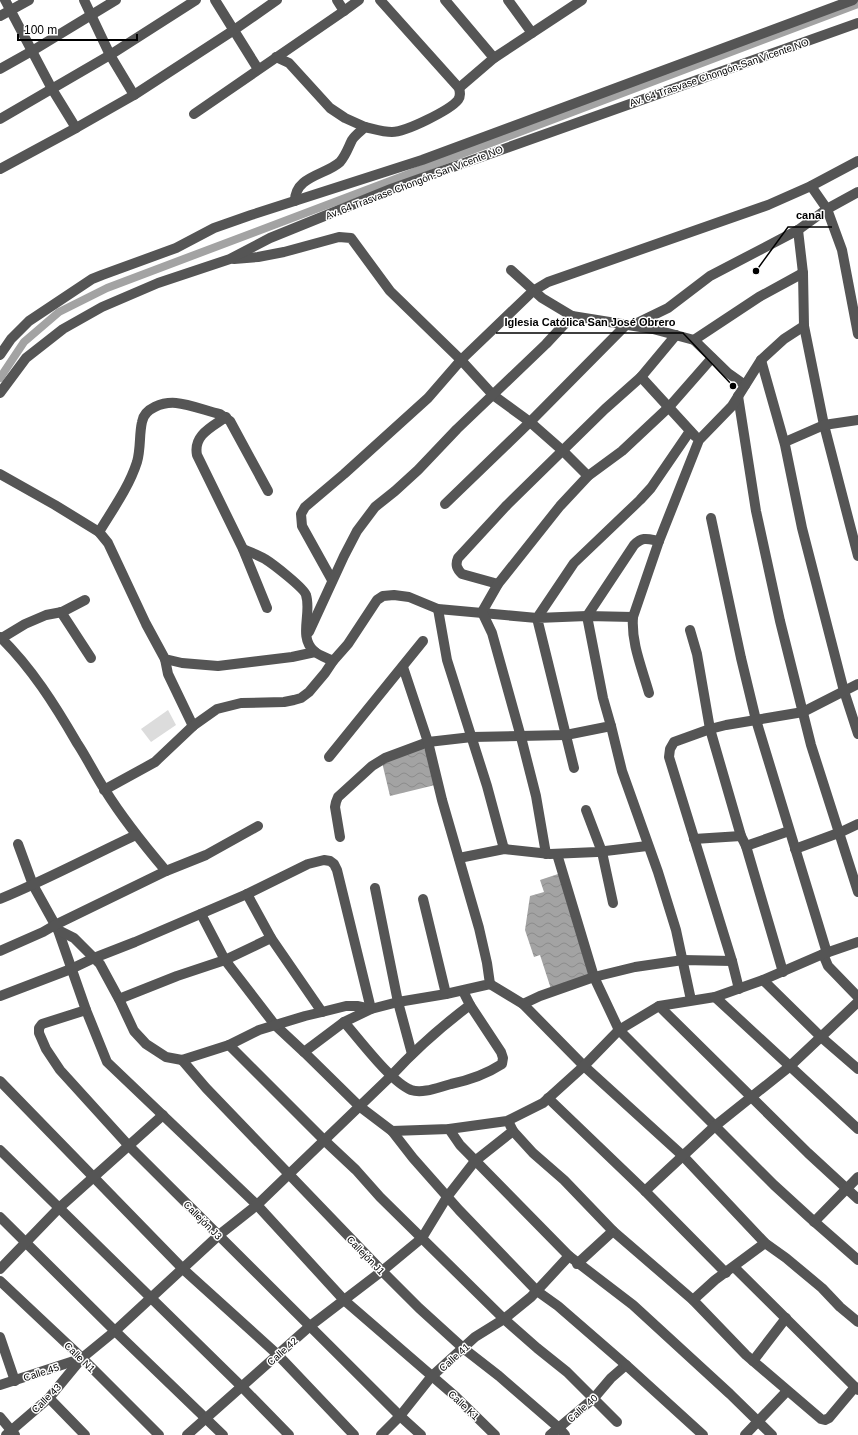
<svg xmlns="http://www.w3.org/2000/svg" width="858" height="1435" font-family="Helvetica,sans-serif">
<defs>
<pattern id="water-waves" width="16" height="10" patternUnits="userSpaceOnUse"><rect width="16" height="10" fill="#a3a3a3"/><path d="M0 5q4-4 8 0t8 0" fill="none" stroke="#8b8b8b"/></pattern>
</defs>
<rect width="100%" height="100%" fill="#fff"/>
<path fill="#dcdcdc" d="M 168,710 L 176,725 L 151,742 L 141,729 Z"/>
<g fill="url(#water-waves)">
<path d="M 423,746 L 429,758 L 435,785 L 390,796 L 381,758 Z"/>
<path d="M 561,873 L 591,976 L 551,989 L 540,955 L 534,957 L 525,930 L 530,896 L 544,892 L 540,880 Z"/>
</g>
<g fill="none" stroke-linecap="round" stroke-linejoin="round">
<path stroke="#a3a3a3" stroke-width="8" d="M 0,378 L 24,342 L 59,312 L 107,288 L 858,4"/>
<g stroke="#555" stroke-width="10">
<path d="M 5,0 L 52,89 L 76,128"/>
<path d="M 84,0 L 110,55 L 134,95"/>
<path d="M 215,0 L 258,69"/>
<path d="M 337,0 L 344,11"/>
<path d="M 445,0 L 494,58"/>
<path d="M 508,0 L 532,33"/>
<path d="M 0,16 L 29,0"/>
<path d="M 276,57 L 289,63 L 330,108 L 345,118 L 365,127"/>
<path d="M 0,69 L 32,51 L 116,0"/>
<path d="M 459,88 L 494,58 L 582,0"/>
<path d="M 194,114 L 344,11 L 359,0"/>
<path d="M 0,119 L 110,55 L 196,0"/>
<path d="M 0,169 L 76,128 L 134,95 L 234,30 L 277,0"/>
<path d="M 811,186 L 827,209 L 842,250 L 858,334"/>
<path d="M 295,201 C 295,176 326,175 340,162 C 346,155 348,148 352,140 C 355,135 361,131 365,127 C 374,129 383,132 392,132 C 406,132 450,110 458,100 C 461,96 460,92 459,88 L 380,0"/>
<path d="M 798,230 L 803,273 L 804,326 L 824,425 L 858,556"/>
<path d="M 234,259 L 258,257 L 284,252 L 339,237 L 351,238 L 390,291 L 461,360 L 493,395 L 530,422 L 563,451 L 588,476"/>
<path d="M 511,270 L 542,298 L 572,316 L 653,329 L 694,340 L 728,373 L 745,385"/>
<path d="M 633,325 L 668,308 L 710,276 L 798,230 L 827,209 L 858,192"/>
<path d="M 694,340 L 759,297 L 803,273"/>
<path d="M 0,355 L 11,339 L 29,321 L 92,279 L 102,275 L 176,248 L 214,228 L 251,215 L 422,160 L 853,0"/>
<path d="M 761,360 L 785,445 L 802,528 L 844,691 L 858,734"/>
<path d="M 641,377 L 695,436"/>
<path d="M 0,393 L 26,358 L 63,329 L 102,307 L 158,283 L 230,259 L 270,238 L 391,189 L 858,23"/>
<path d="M 738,396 L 756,511 L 780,621 L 811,745 L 858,892"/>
<path d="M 226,417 C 212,427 193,435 197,455 L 243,549 L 267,608"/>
<path d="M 785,442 L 824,425 L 858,420"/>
<path d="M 0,474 L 55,505 L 99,532 L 108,543 L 146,624 L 165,659 L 182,663 L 218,666 L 292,657 L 315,652"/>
<path d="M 445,504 L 530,422 L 626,325"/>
<path d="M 711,518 L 741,658 L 756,720 L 827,953"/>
<path d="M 99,532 C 113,509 129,487 137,462 C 141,448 139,435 142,422 C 144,408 163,402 176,403 C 189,404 207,411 220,414 L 230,421 L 268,491"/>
<path d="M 243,549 C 250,552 258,555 265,559 C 273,564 304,588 306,595 C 312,613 298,637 314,651 C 318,655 327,658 333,661 L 348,644 L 377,600 L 383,596 L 394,595 L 409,597 L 438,609 L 537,618 L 574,563 L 640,500 L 651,488 L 690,431"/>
<path d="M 332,580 L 302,526 L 301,514 L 305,507 L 344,474 L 428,398 L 461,360 L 533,291 L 548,282 L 768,205 L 811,186 L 858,161"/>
<path d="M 498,584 L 462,574 C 457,569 455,565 458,558 L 507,505 L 605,409 L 641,377 L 676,335"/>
<path d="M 438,609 L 447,660 L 487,786 L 504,849"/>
<path d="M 61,612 L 91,658"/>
<path d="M 690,630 L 697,654 L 710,729 L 741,836 L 746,846 L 783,972"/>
<path d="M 309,632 L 344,556 L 357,531 L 375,507 L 395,491 L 418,470 L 457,429 L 546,344 L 572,316"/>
<path d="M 0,637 C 31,667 55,705 77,743 C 87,758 95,775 105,790 C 123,819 144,845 166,871"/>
<path d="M 2,638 L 25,624 L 46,615 L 62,612 L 85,600"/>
<path d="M 165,659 L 168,674 L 193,726"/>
<path d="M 649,693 C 642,668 631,643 633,617 L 659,541 L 699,440 L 732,406 L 761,360 L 784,339 L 804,326"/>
<path d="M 611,726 L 622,771 L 658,872 L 676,930 L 691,1000"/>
<path d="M 329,757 L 423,641"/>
<path d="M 574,768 L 537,618 L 587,616 L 633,617"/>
<path d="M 104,790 L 155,762 L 193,726 L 217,709 L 241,703 L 284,702 L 294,700 L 301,698 L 309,692 L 325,673 L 333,661"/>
<path d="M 586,810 L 602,852 L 613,903"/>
<path d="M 340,837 L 335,807 L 336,802 L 338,797 L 372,766 L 385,758 L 428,742 L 472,737 L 566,735 L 611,726 L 603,698 L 587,616 L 634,545 C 643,536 648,539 659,541"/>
<path d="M 694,839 L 741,836"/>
<path d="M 18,844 L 33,885 L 58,930 L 86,1010 L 107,1062 L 257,1205 L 344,1300 L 455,1396 L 495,1435"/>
<path d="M 746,846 L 789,831"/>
<path d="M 795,849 L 841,832 L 858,824"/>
<path d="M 546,854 L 536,796 L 521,737 L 492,633 L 482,612 L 498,584 L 560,506 L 588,476 L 622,451 L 669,407 L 712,358"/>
<path d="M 557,854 L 594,977 L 619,1030 L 774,1185 L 809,1217 L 858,1260"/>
<path d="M 459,858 L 504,849 L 550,854 L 597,852 L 647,846"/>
<path d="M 375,888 L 398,1002 L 412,1054"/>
<path d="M 247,894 L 271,938 L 322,1012 L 346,1006 L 357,1006 L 371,1009 L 398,1002 L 446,994 L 490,984 L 487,963 L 479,928 L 442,800 L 428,742 L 403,667"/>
<path d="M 0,899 C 46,880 91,856 136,835"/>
<path d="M 423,899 L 446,994"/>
<path d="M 201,914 L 225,960 L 275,1025 L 304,1052"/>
<path d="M 58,930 L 74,938 L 100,964 L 119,999 L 134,1031 L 146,1044 L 166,1057 L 182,1060 L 229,1045 L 259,1030 L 305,1016 L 322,1012"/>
<path d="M 0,951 L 43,932 L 55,925 L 166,871 L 206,855 L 258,826"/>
<path d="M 823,954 L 828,966 L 858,997"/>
<path d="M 763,980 L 821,1037 L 858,1069"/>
<path d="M 490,984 L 523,1004 L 584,1066 L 683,1156 L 765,1243 L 786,1258 L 822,1288 L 840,1307 L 858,1322"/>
<path d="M 739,989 L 732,961 L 669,757 L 670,749 L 674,742 L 710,729 L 726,725 L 803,712 L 858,684"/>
<path d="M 0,996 L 71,969 L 94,958 L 135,942 L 247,894 L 308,864 L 324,860 L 330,861 L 334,864 L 337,870 L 371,1009 L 344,1022 L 304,1052 L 359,1106 L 392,1131 L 449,1129 L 507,1121 L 543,1103 L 584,1066 L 619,1030 L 659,1006 L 715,997 L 763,980 L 823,954 L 858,942"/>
<path d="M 715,997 L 858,1129"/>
<path d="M 119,999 L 177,976 L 225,960 L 271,938"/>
<path d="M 523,1004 L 540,996 L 594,977 L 635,967 L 683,960 L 732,961"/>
<path d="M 659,1006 L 808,1153 L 858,1199"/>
<path d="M 86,1010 L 42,1024 L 39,1028 L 39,1033 L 46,1049 L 60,1070 L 129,1146 L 400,1416 L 421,1435"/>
<path d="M 344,1022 C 360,1040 391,1082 411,1090 C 423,1094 439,1087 451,1084 C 470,1080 485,1075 502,1064 L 503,1058 L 501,1052 L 470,1005"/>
<path d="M 229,1045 L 324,1140 L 356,1170 L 380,1197 L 504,1319 L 537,1348 L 567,1372 L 617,1422"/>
<path d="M 182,1060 L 206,1088 L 382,1271 L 419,1308 L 463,1348 L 499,1376 L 559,1428 L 565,1435"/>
<path d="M 0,1081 L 183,1269 L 278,1355 L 354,1435"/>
<path d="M 548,1098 L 645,1191 L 726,1273"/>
<path d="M 449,1129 L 460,1145 L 569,1256 L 633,1305 L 730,1394 L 772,1435"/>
<path d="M 392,1131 L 413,1158 L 459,1210 L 537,1291 L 558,1306 L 626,1365 L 611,1378 L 594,1398 L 550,1435"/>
<path d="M 513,1131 L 533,1153 L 564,1180 L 613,1231 L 693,1300 L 746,1355 L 821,1419 L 825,1420 L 829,1418 L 855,1387"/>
<path d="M 0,1150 L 242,1387 L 289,1435"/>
<path d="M 645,1191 L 715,1126 L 789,1067 L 858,1002"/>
<path d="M 0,1217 L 115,1331 L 223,1435"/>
<path d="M 814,1222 L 858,1177"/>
<path d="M 577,1264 L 613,1231"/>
<path d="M 734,1267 L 858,1390"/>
<path d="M 0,1269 L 59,1208 L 163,1115"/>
<path d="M 0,1281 L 82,1358 L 159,1435"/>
<path d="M 693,1300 L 715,1280 L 765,1243"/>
<path d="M 0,1337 L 15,1381"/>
<path d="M 753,1361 L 786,1318"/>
<path d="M 626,1365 L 703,1435"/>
<path d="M 0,1385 L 80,1359"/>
<path d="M 49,1398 L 85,1435"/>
<path d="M 0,1417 L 15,1435"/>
<path d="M 6,1435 L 49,1398 L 82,1358 L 115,1331 L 219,1235 L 257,1205 L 391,1076 C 415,1050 442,1026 470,1005 L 463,991"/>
<path d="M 187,1435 L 310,1326 L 382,1271 L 422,1238 L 447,1197 L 475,1161 L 513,1131 L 510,1125"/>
<path d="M 381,1435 L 400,1416 L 431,1377 L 475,1337 L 504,1319 L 531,1297 L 569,1256"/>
<path d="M 745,1435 L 787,1391"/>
</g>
</g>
<g text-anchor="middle" stroke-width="3" stroke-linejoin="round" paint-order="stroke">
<g font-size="10" fill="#000" stroke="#fff">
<text transform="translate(719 72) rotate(-19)" y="4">Av. 64 Trasvase Chongón-San Vicente NO</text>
<text transform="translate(414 182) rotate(-21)" y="4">Av. 64 Trasvase Chongón-San Vicente NO</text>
<text transform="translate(203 1220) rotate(45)" y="4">Callejón J3</text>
<text transform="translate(366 1255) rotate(46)" y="4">Callejón J1</text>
<text transform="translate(282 1351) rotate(-42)" y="4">Calle 42</text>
<text transform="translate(80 1357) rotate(44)" y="4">Calle N1</text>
<text transform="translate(454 1357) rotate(-42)" y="4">Calle 41</text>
<text transform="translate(41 1372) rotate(-18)" y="4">Calle 45</text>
<text transform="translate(46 1398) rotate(-45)" y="4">Calle 43</text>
<text transform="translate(464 1405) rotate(43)" y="4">Calle K1</text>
<text transform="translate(582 1408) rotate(-42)" y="4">Calle 40</text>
</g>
</g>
<path fill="none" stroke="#000" stroke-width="1.5" d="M756 271L788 227H832M733 386L683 333H496"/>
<g fill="#000" stroke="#fff" stroke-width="1.5">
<circle cx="756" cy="271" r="4"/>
<circle cx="733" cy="386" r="4"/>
</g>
<g font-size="11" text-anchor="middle" font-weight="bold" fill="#000" stroke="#fff" stroke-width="3" stroke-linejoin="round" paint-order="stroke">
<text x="810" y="219">canal</text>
<text x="590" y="326">Iglesia Católica San José Obrero</text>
</g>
<path d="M18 34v6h119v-6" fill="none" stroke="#000000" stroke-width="2"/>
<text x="24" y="34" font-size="12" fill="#000000" stroke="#ffffff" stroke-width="3" paint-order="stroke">100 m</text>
</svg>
